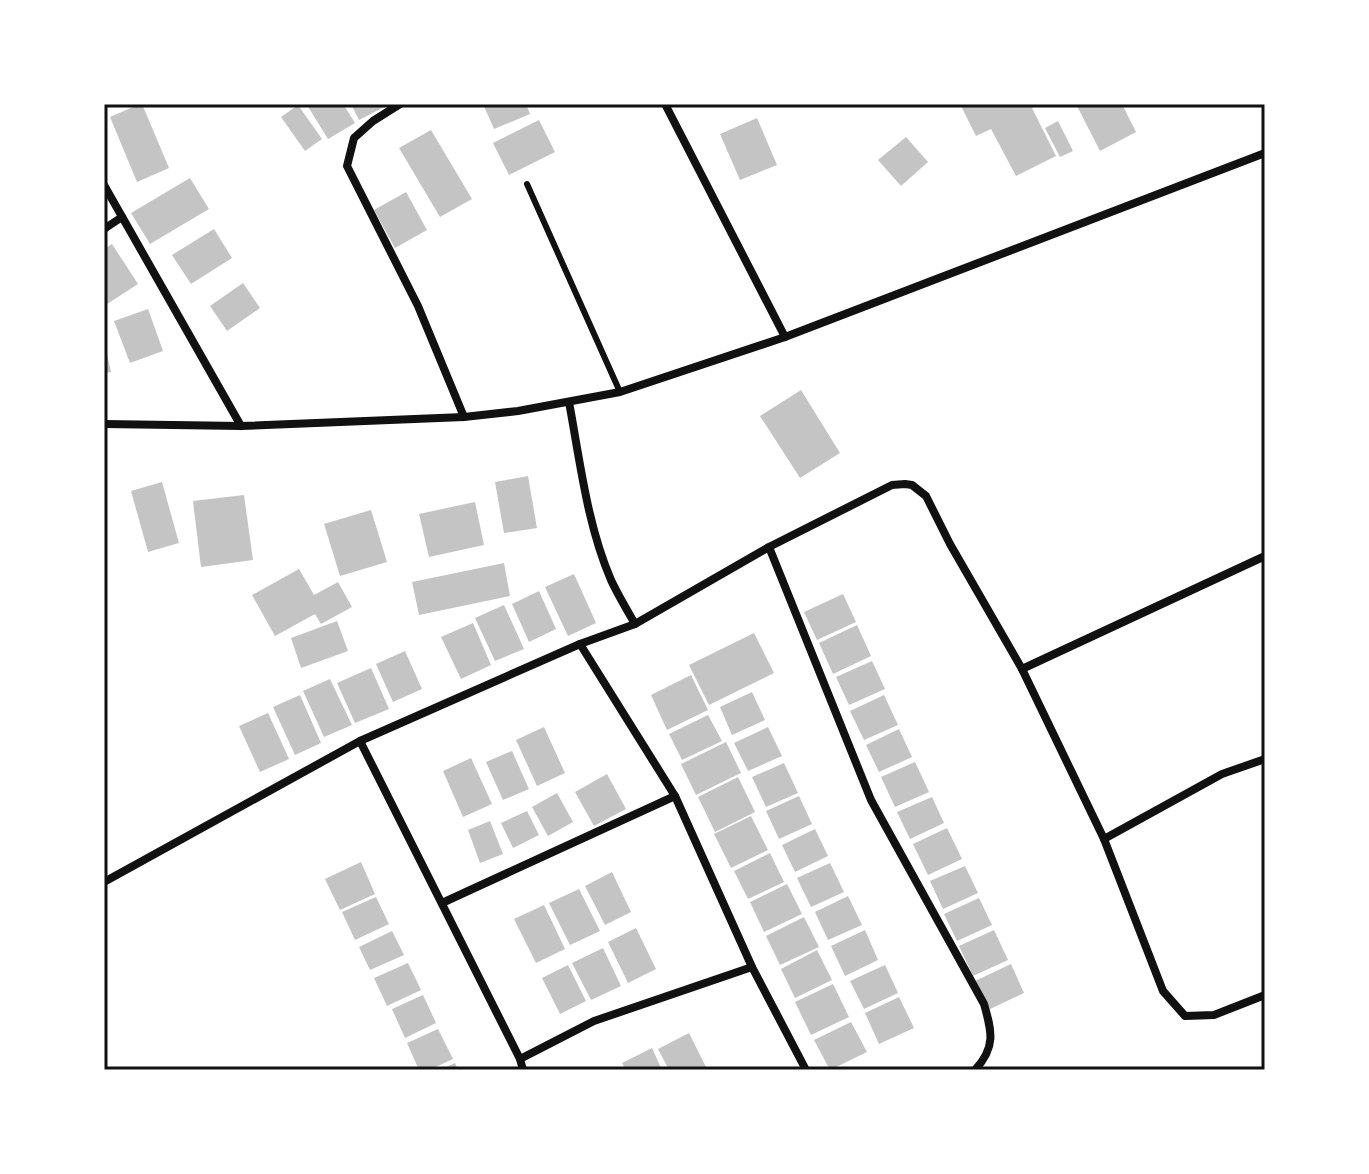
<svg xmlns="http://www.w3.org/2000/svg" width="1369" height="1174" font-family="Quicksand,sans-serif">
<rect width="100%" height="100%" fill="#fff"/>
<g fill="#c4c4c4">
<path d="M 140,104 L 142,104 L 169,168 L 137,182 L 110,117 Z"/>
<path d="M 309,104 L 343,104 L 355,123 L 328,139 L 307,105 Z"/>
<path d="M 351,104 L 390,104 L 359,120 Z"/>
<path d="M 483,104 L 526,104 L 530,114 L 494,129 Z"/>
<path d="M 960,104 L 1040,104 L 1032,108 L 1056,156 L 1016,176 L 991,129 L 976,136 Z"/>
<path d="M 1076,104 L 1122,104 L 1136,132 L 1100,151 Z"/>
<path d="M 298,105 L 322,139 L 305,151 L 281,117 Z"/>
<path d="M 757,118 L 777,165 L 740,180 L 720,134 Z"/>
<path d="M 539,120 L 555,152 L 509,175 L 493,143 Z"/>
<path d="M 1058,121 L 1073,151 L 1060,157 L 1045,128 Z"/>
<path d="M 431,130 L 472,199 L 440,217 L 399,148 Z"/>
<path d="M 906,137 L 928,162 L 901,186 L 878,160 Z"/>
<path d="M 190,178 L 209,209 L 150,244 L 131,213 Z"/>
<path d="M 406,192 L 427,230 L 395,248 L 374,210 Z"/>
<path d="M 214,229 L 232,258 L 191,284 L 172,255 Z"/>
<path d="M 112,244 L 138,284 L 104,306 L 104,249 Z"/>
<path d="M 243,283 L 260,308 L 227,331 L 210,306 Z"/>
<path d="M 148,309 L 163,351 L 130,363 L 114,321 Z"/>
<path d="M 104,344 L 105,344 L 111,372 L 104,373 Z"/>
<path d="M 801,390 L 840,453 L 800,478 L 760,416 Z"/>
<path d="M 528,476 L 537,528 L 504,533 L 495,482 Z"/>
<path d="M 162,482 L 179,543 L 148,552 L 131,491 Z"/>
<path d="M 244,495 L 253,560 L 201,567 L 193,501 Z"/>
<path d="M 475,502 L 484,545 L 429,557 L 419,514 Z"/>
<path d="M 371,510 L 387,562 L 340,576 L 324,524 Z"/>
<path d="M 504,563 L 510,596 L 419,615 L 412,582 Z"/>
<path d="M 299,569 L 314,595 L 338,582 L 352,607 L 321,624 L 315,614 L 275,636 L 252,595 Z"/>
<path d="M 574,574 L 596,623 L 568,636 L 545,587 Z"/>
<path d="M 539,591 L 556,629 L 529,642 L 512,604 Z"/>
<path d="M 843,594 L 856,622 L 817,640 L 804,612 Z"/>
<path d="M 504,605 L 524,649 L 495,661 L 475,618 Z"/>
<path d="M 337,621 L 348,651 L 301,668 L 291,638 Z"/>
<path d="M 473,623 L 491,665 L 461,679 L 441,637 Z"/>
<path d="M 857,625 L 871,656 L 833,674 L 819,643 Z"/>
<path d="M 754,633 L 774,673 L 709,705 L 689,665 Z"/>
<path d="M 405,651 L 422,689 L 393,702 L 376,664 Z"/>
<path d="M 872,661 L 885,689 L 849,705 L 836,677 Z"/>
<path d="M 371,668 L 389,709 L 355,723 L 337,683 Z"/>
<path d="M 691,675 L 708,710 L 667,730 L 651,695 Z"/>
<path d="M 330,679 L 352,725 L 324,737 L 303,691 Z"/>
<path d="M 752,692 L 765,720 L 732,735 L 720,707 Z"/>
<path d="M 300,695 L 321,743 L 295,755 L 273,707 Z"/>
<path d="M 884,695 L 898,725 L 864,740 L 850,711 Z"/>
<path d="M 268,713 L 289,759 L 260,772 L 239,726 Z"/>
<path d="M 708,715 L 722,741 L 682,760 L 669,734 Z"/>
<path d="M 544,727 L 565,773 L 537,786 L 516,740 Z"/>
<path d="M 768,727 L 782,756 L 748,771 L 734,743 Z"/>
<path d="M 899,729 L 912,757 L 879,772 L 866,745 Z"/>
<path d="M 726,742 L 741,773 L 696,795 L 681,764 Z"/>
<path d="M 512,751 L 529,789 L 503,800 L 486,762 Z"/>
<path d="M 471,758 L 492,804 L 463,817 L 443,771 Z"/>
<path d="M 915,762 L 929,792 L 895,807 L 881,777 Z"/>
<path d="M 784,763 L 798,793 L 766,807 L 752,777 Z"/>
<path d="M 607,774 L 626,809 L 594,826 L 575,792 Z"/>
<path d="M 738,777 L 755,812 L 715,832 L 698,797 Z"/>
<path d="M 557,793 L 573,822 L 548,836 L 532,807 Z"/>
<path d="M 799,796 L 812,824 L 779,839 L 766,811 Z"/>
<path d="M 932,797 L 944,823 L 910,839 L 897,812 Z"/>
<path d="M 527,811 L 539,835 L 513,848 L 501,823 Z"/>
<path d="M 751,816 L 768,850 L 731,868 L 714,834 Z"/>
<path d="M 490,821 L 503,854 L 480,863 L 468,830 Z"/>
<path d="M 947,828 L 962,859 L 928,875 L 913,844 Z"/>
<path d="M 815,829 L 828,856 L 795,872 L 782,845 Z"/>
<path d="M 770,853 L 784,882 L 748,899 L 734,871 Z"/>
<path d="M 361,862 L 375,894 L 340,910 L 325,879 Z"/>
<path d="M 830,863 L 844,892 L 811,907 L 797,878 Z"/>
<path d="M 965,866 L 978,893 L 943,909 L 930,881 Z"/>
<path d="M 612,872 L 631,912 L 605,925 L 585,886 Z"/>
<path d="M 787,884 L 802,914 L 764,932 L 750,902 Z"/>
<path d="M 579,889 L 600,931 L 570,945 L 549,903 Z"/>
<path d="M 848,896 L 862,925 L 828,940 L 815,912 Z"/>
<path d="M 376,897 L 389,924 L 355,940 L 342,912 Z"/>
<path d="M 979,898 L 992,925 L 957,941 L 944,914 Z"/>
<path d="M 544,905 L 565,949 L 536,963 L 514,919 Z"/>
<path d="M 804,917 L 819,947 L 780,965 L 766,936 Z"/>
<path d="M 636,928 L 656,969 L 628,983 L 608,942 Z"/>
<path d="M 865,930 L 878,960 L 845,976 L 831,946 Z"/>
<path d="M 994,930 L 1008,960 L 973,976 L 959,946 Z"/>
<path d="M 392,931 L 404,955 L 370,970 L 359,947 Z"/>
<path d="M 603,948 L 621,986 L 591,1000 L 572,963 Z"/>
<path d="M 817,950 L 832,980 L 795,998 L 781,969 Z"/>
<path d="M 408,963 L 421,990 L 387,1006 L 374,978 Z"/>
<path d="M 1011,964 L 1024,993 L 988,1010 L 975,981 Z"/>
<path d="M 568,965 L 586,1001 L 560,1014 L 542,978 Z"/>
<path d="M 885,965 L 898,993 L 864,1009 L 850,981 Z"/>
<path d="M 833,984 L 849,1017 L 811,1035 L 795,1002 Z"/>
<path d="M 423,995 L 436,1023 L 405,1038 L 392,1009 Z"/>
<path d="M 899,997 L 914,1028 L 879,1044 L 865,1013 Z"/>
<path d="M 851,1022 L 867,1052 L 830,1070 L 814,1040 Z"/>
<path d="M 438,1029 L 453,1059 L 429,1070 L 419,1070 L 407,1043 Z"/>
<path d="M 689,1033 L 706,1067 L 700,1070 L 669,1070 L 658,1049 Z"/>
<path d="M 652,1048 L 662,1070 L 626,1070 L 622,1063 Z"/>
<path d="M 455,1063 L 458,1070 L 440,1070 Z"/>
</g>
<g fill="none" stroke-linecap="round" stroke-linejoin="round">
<path stroke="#111" stroke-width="6" d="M 527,184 L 620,392"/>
<g stroke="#111" stroke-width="8">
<path d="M 400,104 L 373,121 L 354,138 L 347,166 L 418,306 L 464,417"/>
<path d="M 665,104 L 785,337"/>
<path d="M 104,185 L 241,426"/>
<path d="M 104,229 L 122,217"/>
<path d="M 569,402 C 580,461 587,524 611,580 C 618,595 627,610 635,624"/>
<path d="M 104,424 L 241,426 L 464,417 L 518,411 L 620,392 L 785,337 L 1265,153"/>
<path d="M 769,547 L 871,800 L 984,1004 C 992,1032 996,1047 975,1070"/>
<path d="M 580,644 L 675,796 L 752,967 L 806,1070"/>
<path d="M 1022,669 L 1265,556"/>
<path d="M 360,741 L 520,1059 L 523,1070"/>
<path d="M 1104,839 L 1222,774 L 1265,759"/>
<path d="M 104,882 L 360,741 L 580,644 L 635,624 L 769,547 L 892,485 L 905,484 L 912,485 L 926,496 L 950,544 L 1022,669 L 1104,839 L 1163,991 L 1185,1016 L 1214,1015 L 1265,995"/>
<path d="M 442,903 L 675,796"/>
<path d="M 520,1059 L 594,1021 L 752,967"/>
</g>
</g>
<rect width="1369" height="1174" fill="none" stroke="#ffffff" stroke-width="212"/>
<rect x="106" y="106" width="1157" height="962" fill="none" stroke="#111" stroke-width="3"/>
</svg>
